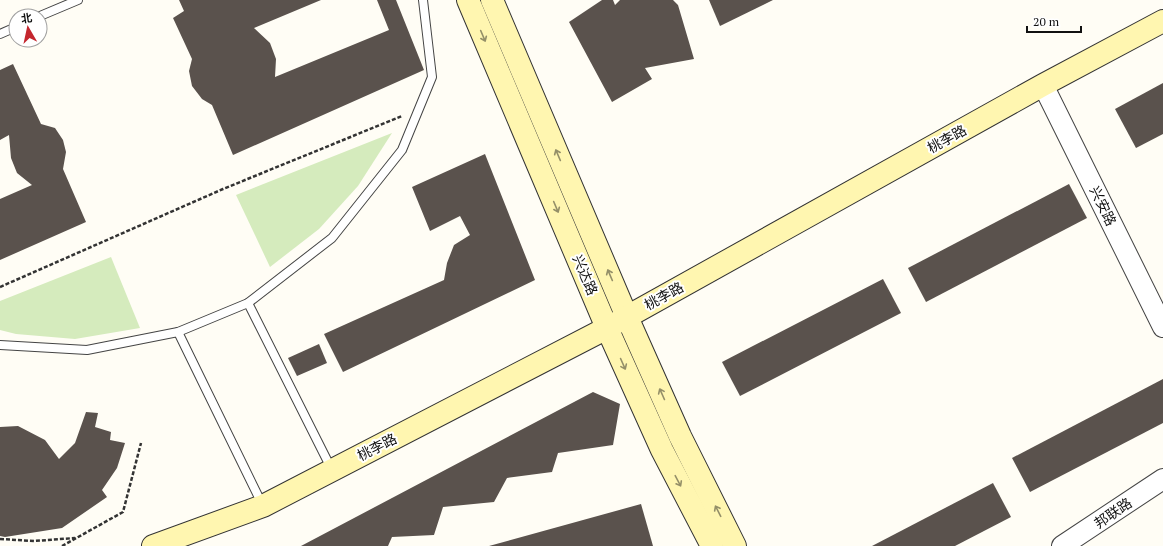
<svg xmlns="http://www.w3.org/2000/svg" width="1163" height="546" font-family="'PT Serif','Noto Sans SC',serif">
<rect width="100%" height="100%" fill="#fffdf5"/>
<g fill="#d5ebbd">
<path d="M 392,133 L 358,186 L 319,229 L 270,267 L 236,195 Z"/>
<path d="M 111,257 L 140,328 L 75,339 L 16,334 L 0,330 L 0,301 Z"/>
</g>
<g fill="#5a524d">
<path d="M 179,0 L 321,0 L 254,28 L 270,43 L 276,59 L 275,77 L 389,30 L 377,0 L 396,0 L 424,70 L 233,155 L 212,105 L 202,99 L 192,86 L 189,71 L 192,59 L 173,18 L 184,11 Z"/>
<path d="M 602,0 L 613,0 L 615,5 L 620,0 L 673,0 L 678,5 L 694,59 L 645,68 L 652,79 L 612,102 L 569,22 Z"/>
<path d="M 709,0 L 773,0 L 720,26 Z"/>
<path d="M 13,64 L 41,124 L 55,128 L 63,140 L 66,152 L 63,169 L 86,222 L 0,260 L 0,199 L 32,185 L 17,173 L 11,158 L 9,135 L 0,140 L 0,70 Z"/>
<path d="M 1163,83 L 1163,134 L 1136,148 L 1115,109 Z"/>
<path d="M 485,154 L 535,280 L 343,372 L 324,334 L 444,280 L 447,263 L 454,245 L 470,235 L 460,216 L 430,231 L 412,187 Z"/>
<path d="M 1069,184 L 1087,218 L 926,302 L 908,268 Z"/>
<path d="M 883,279 L 901,313 L 740,396 L 722,362 Z"/>
<path d="M 319,344 L 327,363 L 297,376 L 288,358 Z"/>
<path d="M 1163,379 L 1163,423 L 1030,492 L 1012,458 Z"/>
<path d="M 593,392 L 620,404 L 613,445 L 558,453 L 552,472 L 507,478 L 494,502 L 443,507 L 434,535 L 392,537 L 388,546 L 301,546 Z"/>
<path d="M 86,412 L 98,413 L 95,427 L 111,432 L 110,440 L 125,443 L 117,468 L 102,490 L 107,497 L 62,528 L 5,537 L 0,536 L 0,427 L 18,426 L 45,440 L 59,459 L 75,443 Z"/>
<path d="M 993,483 L 1011,517 L 955,546 L 872,546 Z"/>
<path d="M 641,504 L 653,546 L 489,546 Z"/>
</g>
<g fill="none" stroke-linecap="round" stroke-linejoin="round">
<g stroke="#444" stroke-width="10">
<g id="service">
<path d="M 40,16 L 78,0"/>
<path d="M 0,34 L 16,27"/>
<path d="M 248,303 L 332,470"/>
<path d="M 178,332 L 263,506"/>
<path d="M 0,345 L 87,350 L 178,332 L 248,303 L 332,238 L 402,150 L 432,77 L 423,0"/>
</g>
</g>
<g stroke="#444" stroke-width="22">
<g id="tertiary">
<path d="M 1043,85 L 1163,327"/>
<path d="M 1062,546 L 1163,479"/>
</g>
</g>
<g stroke="#333" stroke-width="24">
<g id="secondary">
<path d="M 468,0 L 607,328 L 662,450 L 712,546"/>
<path d="M 492,0 L 627,317 L 680,436 L 735,546"/>
<path d="M 153,546 L 263,506 L 607,328 L 1043,85 L 1163,21"/>
</g>
</g>
<g stroke="#333" stroke-width="2.5" stroke-dasharray="4 2" stroke-linecap="butt">
<path d="M 0,287 L 223,189 L 402,116"/>
<path d="M 0,539 L 34,541 L 75,538"/>
<path d="M 62,546 L 123,512 L 141,443"/>
</g>
<use href="#service" stroke="#fff" stroke-width="8"/>
<use href="#tertiary" stroke="#fff" stroke-width="20"/>
<use href="#secondary" stroke="#fff6b0" stroke-width="22"/>
</g>
<defs><path id="oneway-shaft" d="M-6 0H5M1.5-3L5.5 0L1.5 3" fill="none" stroke-width="1.6" stroke-linecap="round" stroke-linejoin="round"/></defs>
<g stroke="#948f68">
<use href="#oneway-shaft" transform="translate(483 36) rotate(67)"/>
<use href="#oneway-shaft" transform="translate(558 155) rotate(-113)"/>
<use href="#oneway-shaft" transform="translate(556 207) rotate(67)"/>
<use href="#oneway-shaft" transform="translate(610 275) rotate(-113)"/>
<use href="#oneway-shaft" transform="translate(623 364) rotate(66)"/>
<use href="#oneway-shaft" transform="translate(662 394) rotate(-114)"/>
<use href="#oneway-shaft" transform="translate(678 481) rotate(62)"/>
<use href="#oneway-shaft" transform="translate(718 511) rotate(-117)"/>
</g>
<g text-anchor="middle" stroke-width="4" stroke-linejoin="round" paint-order="stroke">
<g font-size="14" fill="#111" stroke="#fff">
<text transform="translate(947 139) rotate(-29)" y="5">桃李路</text>
<text transform="translate(1103 206) rotate(64)" y="5">兴安路</text>
<text transform="translate(585 275) rotate(67)" y="5">兴达路</text>
<text transform="translate(664 296) rotate(-29)" y="5">桃李路</text>
<text transform="translate(377 447) rotate(-27)" y="5">桃李路</text>
<text transform="translate(1113 513) rotate(-34)" y="5">邦联路</text>
</g>
</g>
<g transform="translate(28 28) rotate(351)"><circle r="19" fill="#ffffff" stroke="#a0a0a0"/>
<path d="M0-3L7 15L0 10L-7 15Z" fill="#c4262e"/>
<text y="-6" font-size="11" font-weight="bold" text-anchor="middle" fill="#111111">北</text>
</g>
<path d="M1027 26v6h54v-6" fill="none" stroke="#111111" stroke-width="2"/>
<text x="1033" y="26" font-size="12" fill="#111111" stroke="#ffffff" stroke-width="3" paint-order="stroke">20 m</text>
</svg>
